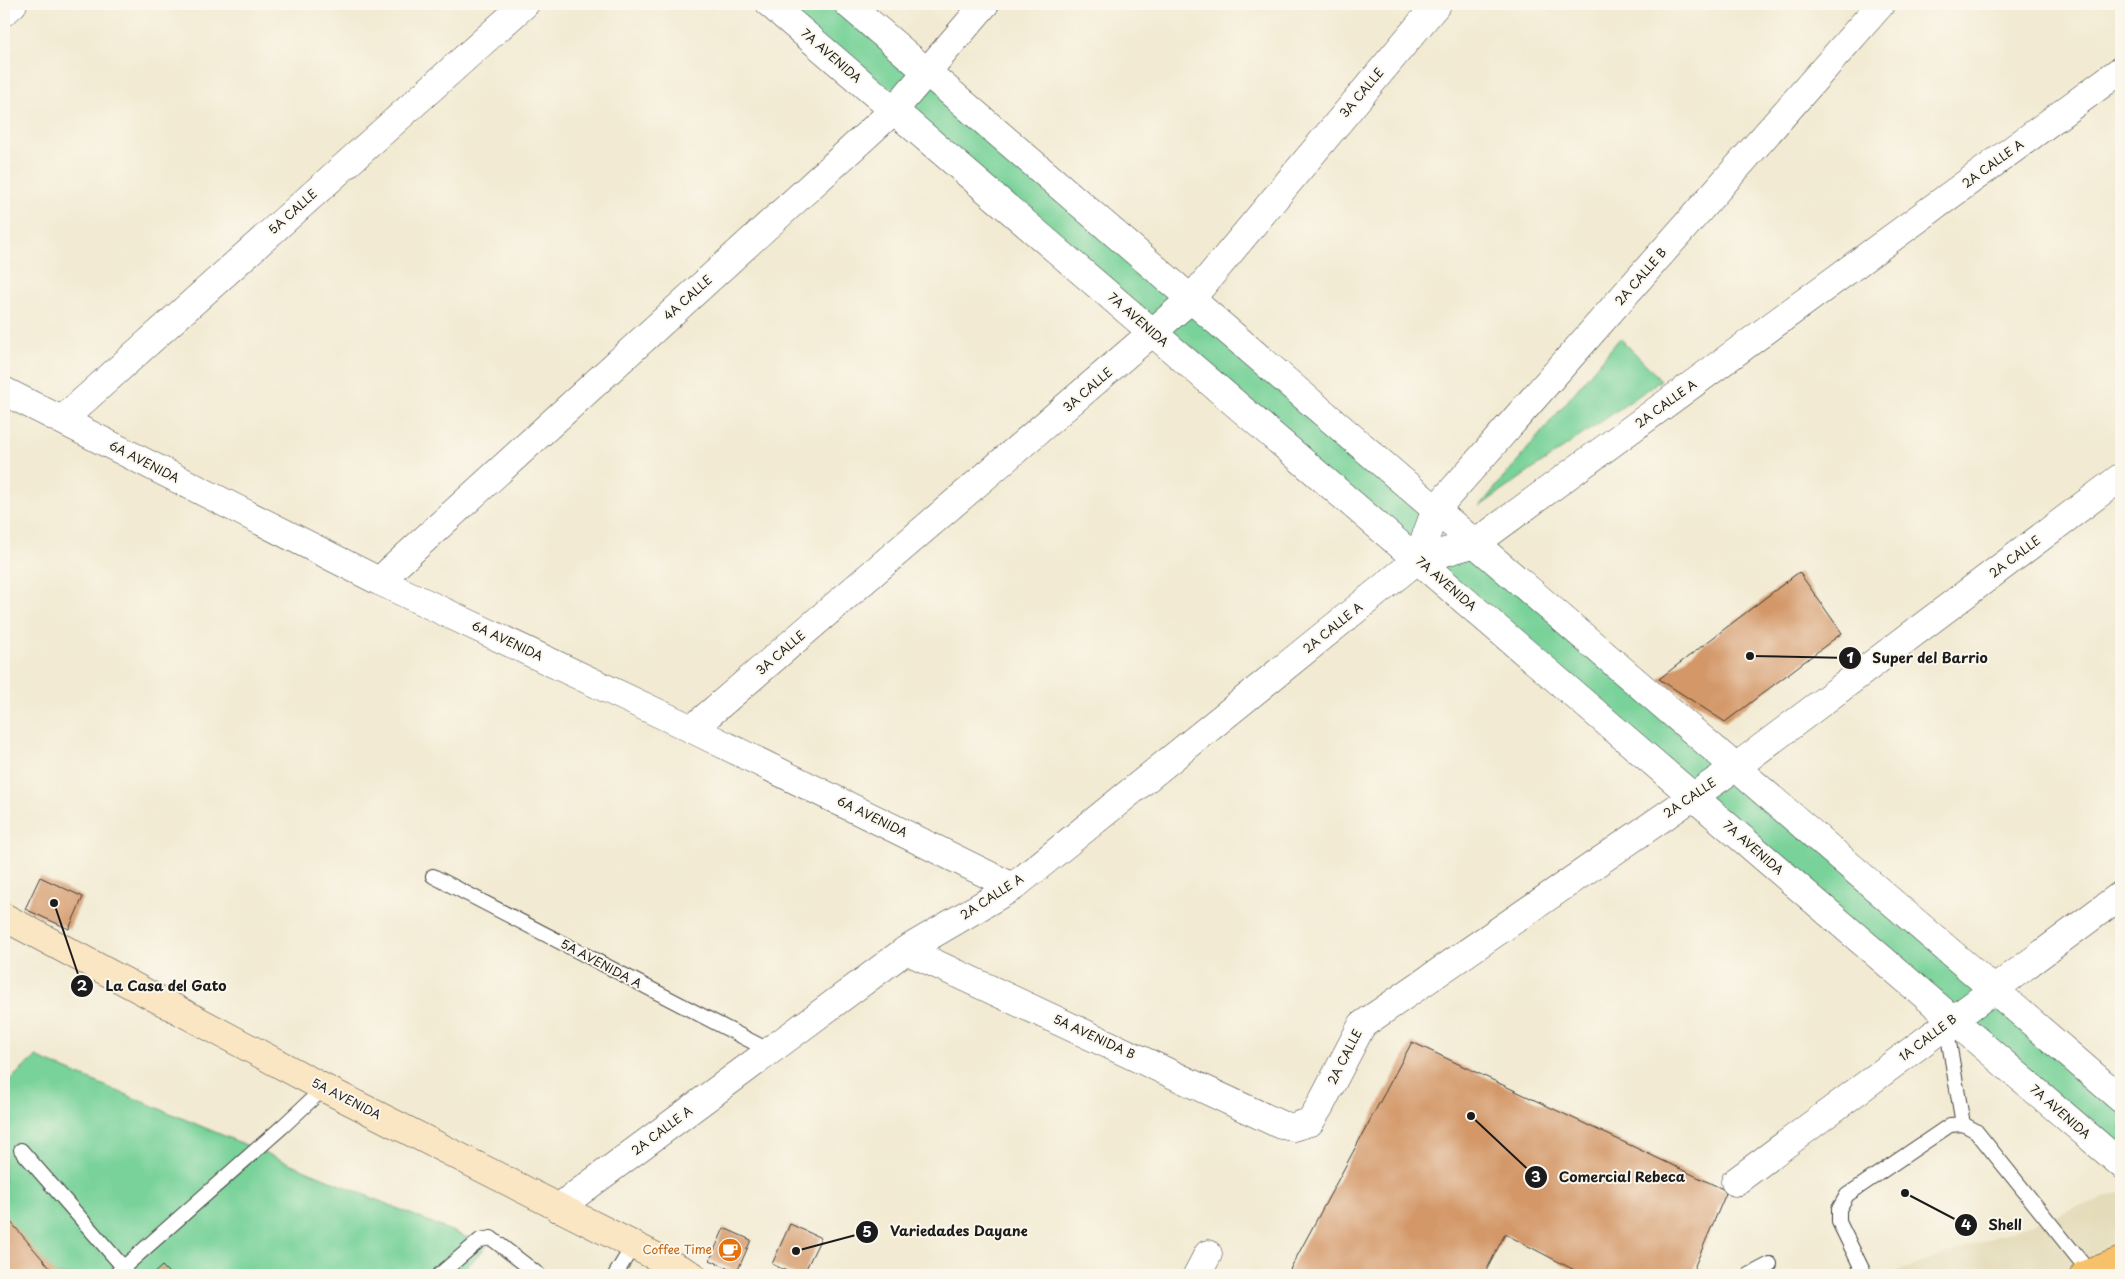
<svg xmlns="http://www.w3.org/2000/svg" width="2125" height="1279" font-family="'Playpen Sans',sans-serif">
<rect width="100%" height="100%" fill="#fbf7ec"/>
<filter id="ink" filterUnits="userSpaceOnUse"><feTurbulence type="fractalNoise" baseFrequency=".02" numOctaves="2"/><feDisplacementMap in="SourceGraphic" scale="10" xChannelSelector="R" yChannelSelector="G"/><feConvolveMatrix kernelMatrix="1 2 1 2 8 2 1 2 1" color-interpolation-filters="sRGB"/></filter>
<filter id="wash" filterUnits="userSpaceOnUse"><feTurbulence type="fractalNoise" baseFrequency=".0096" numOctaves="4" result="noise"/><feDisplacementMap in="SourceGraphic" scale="20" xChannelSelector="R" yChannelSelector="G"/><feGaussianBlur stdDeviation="1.12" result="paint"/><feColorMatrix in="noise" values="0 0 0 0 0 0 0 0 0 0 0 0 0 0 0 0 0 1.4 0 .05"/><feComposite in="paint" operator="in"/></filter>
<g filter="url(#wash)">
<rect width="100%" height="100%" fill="#f2ead2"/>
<path fill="#e4dbba" d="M 2121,1192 L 2121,1275 L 1888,1275 Z"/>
<g fill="#78d299" stroke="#4a775a">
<path d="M 770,4 L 848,4 L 1436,509 L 1418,560 L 1476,543 L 2121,1099 L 2121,1164 Z"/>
<path d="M 1620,338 L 1661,380 L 1480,506 Z"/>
<path d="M 36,1057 L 487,1246 L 459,1275 L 4,1275 L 4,1085 Z"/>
</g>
<g id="blocks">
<g fill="#d39768">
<path d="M 1799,572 L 1842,633 L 1725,722 L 1659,679 Z"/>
<path d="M 40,877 L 83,897 L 69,929 L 25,909 Z"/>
<path d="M 1412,1042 L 1727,1191 L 1691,1275 L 1584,1275 L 1505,1234 L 1484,1275 L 1287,1275 Z"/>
<path d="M 4,1214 L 56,1275 L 4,1275 Z"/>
<path d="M 790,1224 L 821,1238 L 803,1275 L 795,1275 L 772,1264 Z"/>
<path d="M 724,1228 L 751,1240 L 737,1272 L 710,1260 Z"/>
<path d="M 162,1266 L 171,1275 L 152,1275 Z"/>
</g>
</g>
</g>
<g filter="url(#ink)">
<use href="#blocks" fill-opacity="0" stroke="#3c3b37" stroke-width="1"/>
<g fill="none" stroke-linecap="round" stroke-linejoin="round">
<g stroke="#3c3b37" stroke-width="16">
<g id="service">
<path d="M 433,876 L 770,1051"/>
<path d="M 1946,1025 L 1963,1124"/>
<path d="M 21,1150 L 124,1268"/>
<path d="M 115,1275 L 282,1127 L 324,1088"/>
<path d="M 439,1275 L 480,1240 L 491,1238 L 539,1275"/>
<path d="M 615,1275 L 633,1246"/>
<path d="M 1749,1275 L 1770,1264"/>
<path d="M 1865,1275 L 1839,1222 L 1839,1209 L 1847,1195 L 1950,1125 L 1963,1124 L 1976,1131 L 2090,1273"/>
</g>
</g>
<g stroke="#3c3b37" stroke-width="29">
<g id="minor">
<path d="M 4,12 L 13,4"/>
<path d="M 4,391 L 379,581 L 692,729 L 1013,887"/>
<path d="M 62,420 L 525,4"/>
<path d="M 1417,560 L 1436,509 L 1881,4"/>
<path d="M 379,581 L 894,110 L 985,4"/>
<path d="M 692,729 L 1191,299 L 1437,4"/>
<path d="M 906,950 L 1281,1125 L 1293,1127 L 1310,1122 L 1320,1106 L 1362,1025 L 1736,767 L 2121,477"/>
<path d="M 1735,1182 L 2121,895"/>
<path d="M 558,1208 L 906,950 L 1013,887 L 1417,560 L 1476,543 L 2121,70"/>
<path d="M 1197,1275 L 1208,1254"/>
</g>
</g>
<g stroke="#3c3b37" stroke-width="29">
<g id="tertiary">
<path d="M 770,4 L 2121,1164"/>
<path d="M 848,4 L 2121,1099"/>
</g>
</g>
<g stroke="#3c3b37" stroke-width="29">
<path id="secondary" d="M 4,917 L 324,1088 L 692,1275"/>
</g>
<g stroke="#3c3b37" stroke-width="29">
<path id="primary" d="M 2084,1275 L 2121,1261"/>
</g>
<use href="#service" stroke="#fff" stroke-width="14"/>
<use href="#minor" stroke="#fff" stroke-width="28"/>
<use href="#tertiary" stroke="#fff" stroke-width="28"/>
<use href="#secondary" stroke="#fbe6c4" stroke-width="28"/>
<use href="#primary" stroke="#f6c16b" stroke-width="28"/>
</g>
</g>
<defs>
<g id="cafe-disc" transform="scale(1.25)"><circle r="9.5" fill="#e8710a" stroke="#fbf7ec"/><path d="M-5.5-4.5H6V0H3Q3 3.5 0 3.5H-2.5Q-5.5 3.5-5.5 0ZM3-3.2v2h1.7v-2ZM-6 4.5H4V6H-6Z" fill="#fff"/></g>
</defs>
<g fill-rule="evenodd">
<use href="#cafe-disc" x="730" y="1250"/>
</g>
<g text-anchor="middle" stroke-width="4" stroke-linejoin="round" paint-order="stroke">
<g font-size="12" fill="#1c1c1c" stroke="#fbf7ec">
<text transform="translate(831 56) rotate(41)" y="4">7A AVENIDA</text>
<text transform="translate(1362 93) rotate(-50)" y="4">3A CALLE</text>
<text transform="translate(1993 164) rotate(-36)" y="4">2A CALLE A</text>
<text transform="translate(293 212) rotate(-42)" y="4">5A CALLE</text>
<text transform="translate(1641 277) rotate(-49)" y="4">2A CALLE B</text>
<text transform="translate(688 298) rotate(-42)" y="4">4A CALLE</text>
<text transform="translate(1138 320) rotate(41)" y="4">7A AVENIDA</text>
<text transform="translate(1088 390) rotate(-41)" y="4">3A CALLE</text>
<text transform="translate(1666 404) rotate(-36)" y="4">2A CALLE A</text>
<text transform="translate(144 462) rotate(27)" y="4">6A AVENIDA</text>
<text transform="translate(2015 557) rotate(-37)" y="4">2A CALLE</text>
<text transform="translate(1446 584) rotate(41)" y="4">7A AVENIDA</text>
<text transform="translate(1333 628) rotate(-39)" y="4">2A CALLE A</text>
<text transform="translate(507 641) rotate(25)" y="4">6A AVENIDA</text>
<text transform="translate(781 653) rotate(-41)" y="4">3A CALLE</text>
<text transform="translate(1690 798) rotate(-34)" y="4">2A CALLE</text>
<text transform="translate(872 817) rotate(26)" y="4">6A AVENIDA</text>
<text transform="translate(1753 848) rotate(41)" y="4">7A AVENIDA</text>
<text transform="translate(992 897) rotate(-33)" y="4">2A CALLE A</text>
<text transform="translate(601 964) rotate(28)" y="4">5A AVENIDA A</text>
<text transform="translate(1094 1037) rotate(25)" y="4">5A AVENIDA B</text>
<text transform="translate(1928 1038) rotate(-37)" y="4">1A CALLE B</text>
<text transform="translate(1345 1057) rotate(-63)" y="4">2A CALLE</text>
<text transform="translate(346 1099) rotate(27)" y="4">5A AVENIDA</text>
<text transform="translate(2060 1112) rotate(41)" y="4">7A AVENIDA</text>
<text transform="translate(662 1131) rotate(-37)" y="4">2A CALLE A</text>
</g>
<g font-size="12" fill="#c56008" stroke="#fbf7ec" text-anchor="end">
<text x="712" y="1254">Coffee Time</text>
</g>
</g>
<path fill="none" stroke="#1c1c1c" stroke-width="2" d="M1750 656L1850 658M54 903L82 986M1471 1116L1536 1177M1905 1193L1966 1225M796 1251L867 1232"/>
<g fill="#1c1c1c" stroke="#fbf7ec" stroke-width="2">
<circle cx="1750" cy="656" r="5"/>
<circle cx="54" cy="903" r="5"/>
<circle cx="1471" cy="1116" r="5"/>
<circle cx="1905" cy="1193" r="5"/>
<circle cx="796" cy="1251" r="5"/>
<circle cx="1850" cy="658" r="12"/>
<circle cx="82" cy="986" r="12"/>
<circle cx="1536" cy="1177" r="12"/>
<circle cx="1966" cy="1225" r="12"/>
<circle cx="867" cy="1232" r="12"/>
</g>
<g font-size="15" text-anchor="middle" font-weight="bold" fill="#fff">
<text x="1850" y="663">1</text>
<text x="82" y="991">2</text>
<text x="1536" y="1182">3</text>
<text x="1966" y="1230">4</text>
<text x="867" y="1237">5</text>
</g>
<g font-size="14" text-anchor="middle" font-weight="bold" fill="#1c1c1c" stroke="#fbf7ec" stroke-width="4" stroke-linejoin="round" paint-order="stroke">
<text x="1930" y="663">Super del Barrio</text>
<text x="166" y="991">La Casa del Gato</text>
<text x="1622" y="1182">Comercial Rebeca</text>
<text x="2005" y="1230">Shell</text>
<text x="959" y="1236">Variedades Dayane</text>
</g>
<rect width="2125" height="1279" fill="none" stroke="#fbf7ec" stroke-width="20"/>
</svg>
